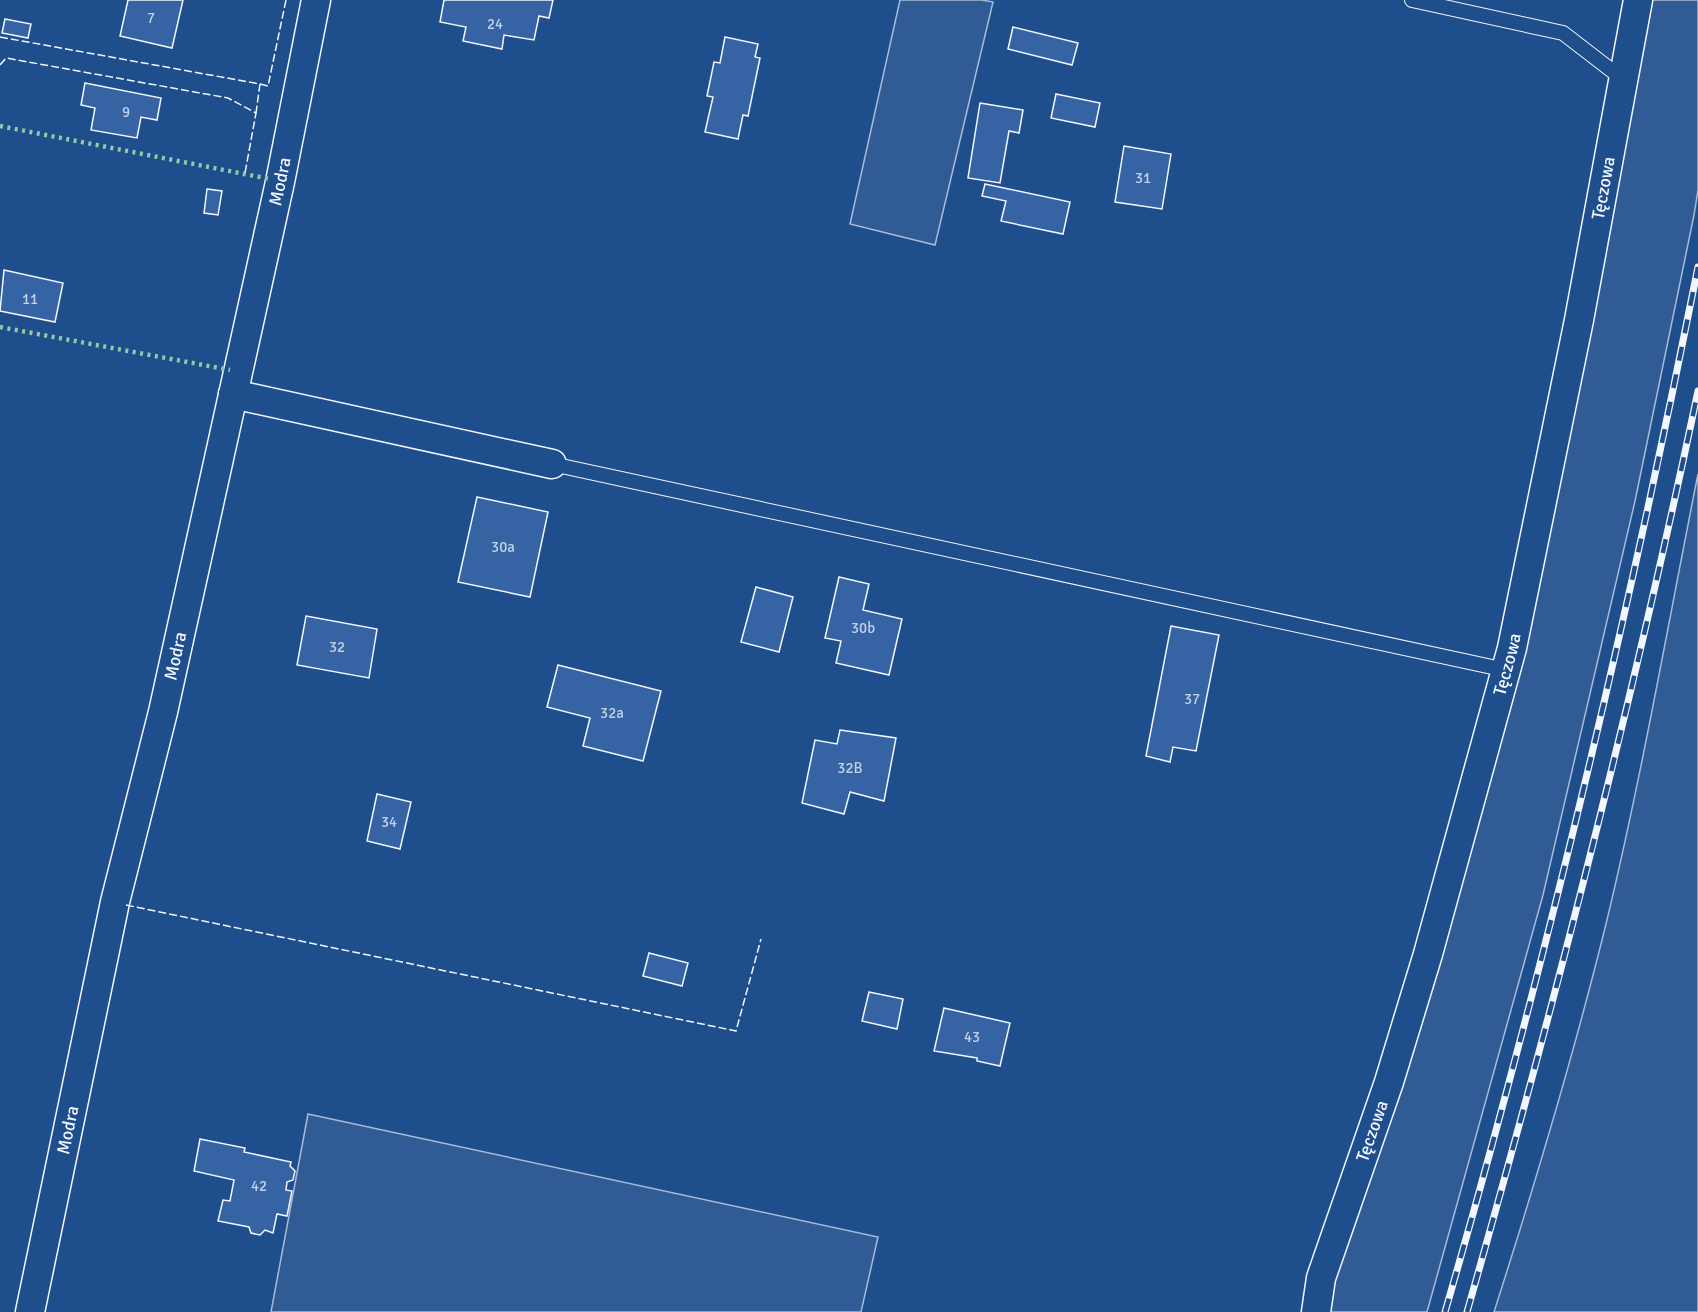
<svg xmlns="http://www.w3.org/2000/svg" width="1698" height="1312" font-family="Signika,sans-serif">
<rect width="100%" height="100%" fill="#1f4e8c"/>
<g fill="#305b95" stroke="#a8bbd7" stroke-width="1.5">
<path d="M 900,0 L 982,0 L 993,2 L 935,245 L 850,224 Z"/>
<path d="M 1646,0 L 1698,0 L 1698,190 L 1694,215 L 1635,501 L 1543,895 L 1427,1312 L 1324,1312 L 1440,943 Z"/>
<path d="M 1698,474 L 1698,1312 L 1494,1312 C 1535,1184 1574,1054 1606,924 C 1642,775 1668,624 1698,474 Z"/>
<path d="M 308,1114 L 878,1237 L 861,1312 L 271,1312 Z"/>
</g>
<g fill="#3563a3" stroke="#f2f6ff" stroke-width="1.5">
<path d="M 128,0 L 183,0 L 172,48 L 120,36 Z"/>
<path d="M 444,0 L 553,0 L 549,18 L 539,16 L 534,40 L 504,35 L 502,49 L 463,41 L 466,27 L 440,22 Z"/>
<path d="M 5,19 L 31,24 L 28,38 L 2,33 Z"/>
<path d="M 1013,27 L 1078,43 L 1072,65 L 1008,49 Z"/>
<path d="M 725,37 L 758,44 L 755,57 L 760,58 L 748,116 L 743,115 L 738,139 L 705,132 L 713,97 L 707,96 L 714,62 L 720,63 Z"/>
<path d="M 85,83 L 161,98 L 157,120 L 141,117 L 137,138 L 91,130 L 95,108 L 81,105 Z"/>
<path d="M 1056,94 L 1100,103 L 1095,127 L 1051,118 Z"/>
<path d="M 980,103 L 1023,110 L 1019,133 L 1009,131 L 1000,183 L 968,178 Z"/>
<path d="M 1124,146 L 1171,154 L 1162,209 L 1115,202 Z"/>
<path d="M 985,184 L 1070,202 L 1063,234 L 1001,221 L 1006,201 L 982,196 Z"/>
<path d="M 207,189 L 222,191 L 218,215 L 204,213 Z"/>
<path d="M 4,270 L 63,283 L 55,322 L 0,311 Z"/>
<path d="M 477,497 L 548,512 L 530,597 L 458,582 Z"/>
<path d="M 839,577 L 869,584 L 863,610 L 902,619 L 889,675 L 836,663 L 841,641 L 825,638 Z"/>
<path d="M 756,587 L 793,597 L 779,652 L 741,642 Z"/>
<path d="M 306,616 L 377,629 L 369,678 L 297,665 Z"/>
<path d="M 1171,626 L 1219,635 L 1196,751 L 1173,747 L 1170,762 L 1146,756 Z"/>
<path d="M 558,665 L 661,691 L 643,761 L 583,746 L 590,718 L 547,707 Z"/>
<path d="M 840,730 L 896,738 L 884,801 L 850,792 L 844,814 L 802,803 L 815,740 L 837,744 Z"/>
<path d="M 377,794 L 411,802 L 400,849 L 367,841 Z"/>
<path d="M 649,953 L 688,963 L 682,986 L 643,976 Z"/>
<path d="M 869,992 L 903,999 L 897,1029 L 862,1021 Z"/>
<path d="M 944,1008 L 1010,1023 L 1000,1066 L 977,1061 L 977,1058 L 934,1051 Z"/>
<path d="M 200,1139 L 245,1148 L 244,1152 L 291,1162 L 290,1166 L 295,1171 L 293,1180 L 287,1182 L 286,1190 L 292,1191 L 287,1216 L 277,1214 L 273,1233 L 265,1230 L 260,1235 L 251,1233 L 249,1227 L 218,1221 L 223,1200 L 230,1201 L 234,1180 L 194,1171 Z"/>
</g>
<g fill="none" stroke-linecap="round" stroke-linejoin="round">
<g stroke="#f2f6ff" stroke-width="16">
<g id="lane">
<path d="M 1412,0 L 1563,33 L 1624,80"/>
<path d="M 552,464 L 1506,670"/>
</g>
</g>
<g stroke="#f2f6ff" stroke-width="31">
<g id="street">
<path d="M 233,394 L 552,464"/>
<path id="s1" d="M 30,1312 L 115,902 L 163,712 L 280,182 L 316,0"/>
<path id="s2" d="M 1316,1312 L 1321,1278 L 1389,1082 L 1428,954 L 1512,648 L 1579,320 L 1638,0"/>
</g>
</g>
<use href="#lane" stroke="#1f4e8c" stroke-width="14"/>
<use href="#street" stroke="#1f4e8c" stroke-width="28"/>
<g stroke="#f2f6ff" stroke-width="7">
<g id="rail">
<path d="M 1445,1312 C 1545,967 1628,619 1698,267"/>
<path d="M 1467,1312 C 1554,1007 1633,701 1698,391"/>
</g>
</g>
<use href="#rail" stroke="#1f4e8c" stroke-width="4.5" stroke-dasharray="14" stroke-linecap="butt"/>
<g stroke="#97c8a6" stroke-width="4.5" stroke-dasharray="3 4.5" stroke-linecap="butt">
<path d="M 0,126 L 270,179"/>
<path d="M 0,327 L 230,370"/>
</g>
<g stroke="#f2f6ff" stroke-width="1.5" stroke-dasharray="8 3" stroke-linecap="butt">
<path d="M 0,37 L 260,84 L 256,113"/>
<path d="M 0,65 L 6,58 L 228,98 L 256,113 L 245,173"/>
<path d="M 260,84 L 268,86 L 286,0"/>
<path d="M 126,905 L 736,1031 L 761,939"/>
</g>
</g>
<g text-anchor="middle" stroke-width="4.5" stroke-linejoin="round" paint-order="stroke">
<g font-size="15" fill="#c3d1e8">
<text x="151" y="23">7</text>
<text x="495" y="29">24</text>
<text x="126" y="117">9</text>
<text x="1143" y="183">31</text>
<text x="30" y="304">11</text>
<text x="503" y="552">30a</text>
<text x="863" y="633">30b</text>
<text x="337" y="652">32</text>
<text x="1192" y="704">37</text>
<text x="612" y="718">32a</text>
<text x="850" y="773">32B</text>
<text x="389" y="827">34</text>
<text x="972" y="1042">43</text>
<text x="259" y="1191">42</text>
</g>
<g font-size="18" fill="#f2f6ff" stroke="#1f4e8c">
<text dy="6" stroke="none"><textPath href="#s1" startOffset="1158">Modra</textPath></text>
<text dy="6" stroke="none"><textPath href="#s2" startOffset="1162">Tęczowa</textPath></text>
<text dy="6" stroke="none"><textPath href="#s1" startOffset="672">Modra</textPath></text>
<text dy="6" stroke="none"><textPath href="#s2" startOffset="676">Tęczowa</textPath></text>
<text dy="6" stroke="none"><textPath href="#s2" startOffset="190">Tęczowa</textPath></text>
<text dy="6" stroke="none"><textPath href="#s1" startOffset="186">Modra</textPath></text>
</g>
</g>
</svg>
